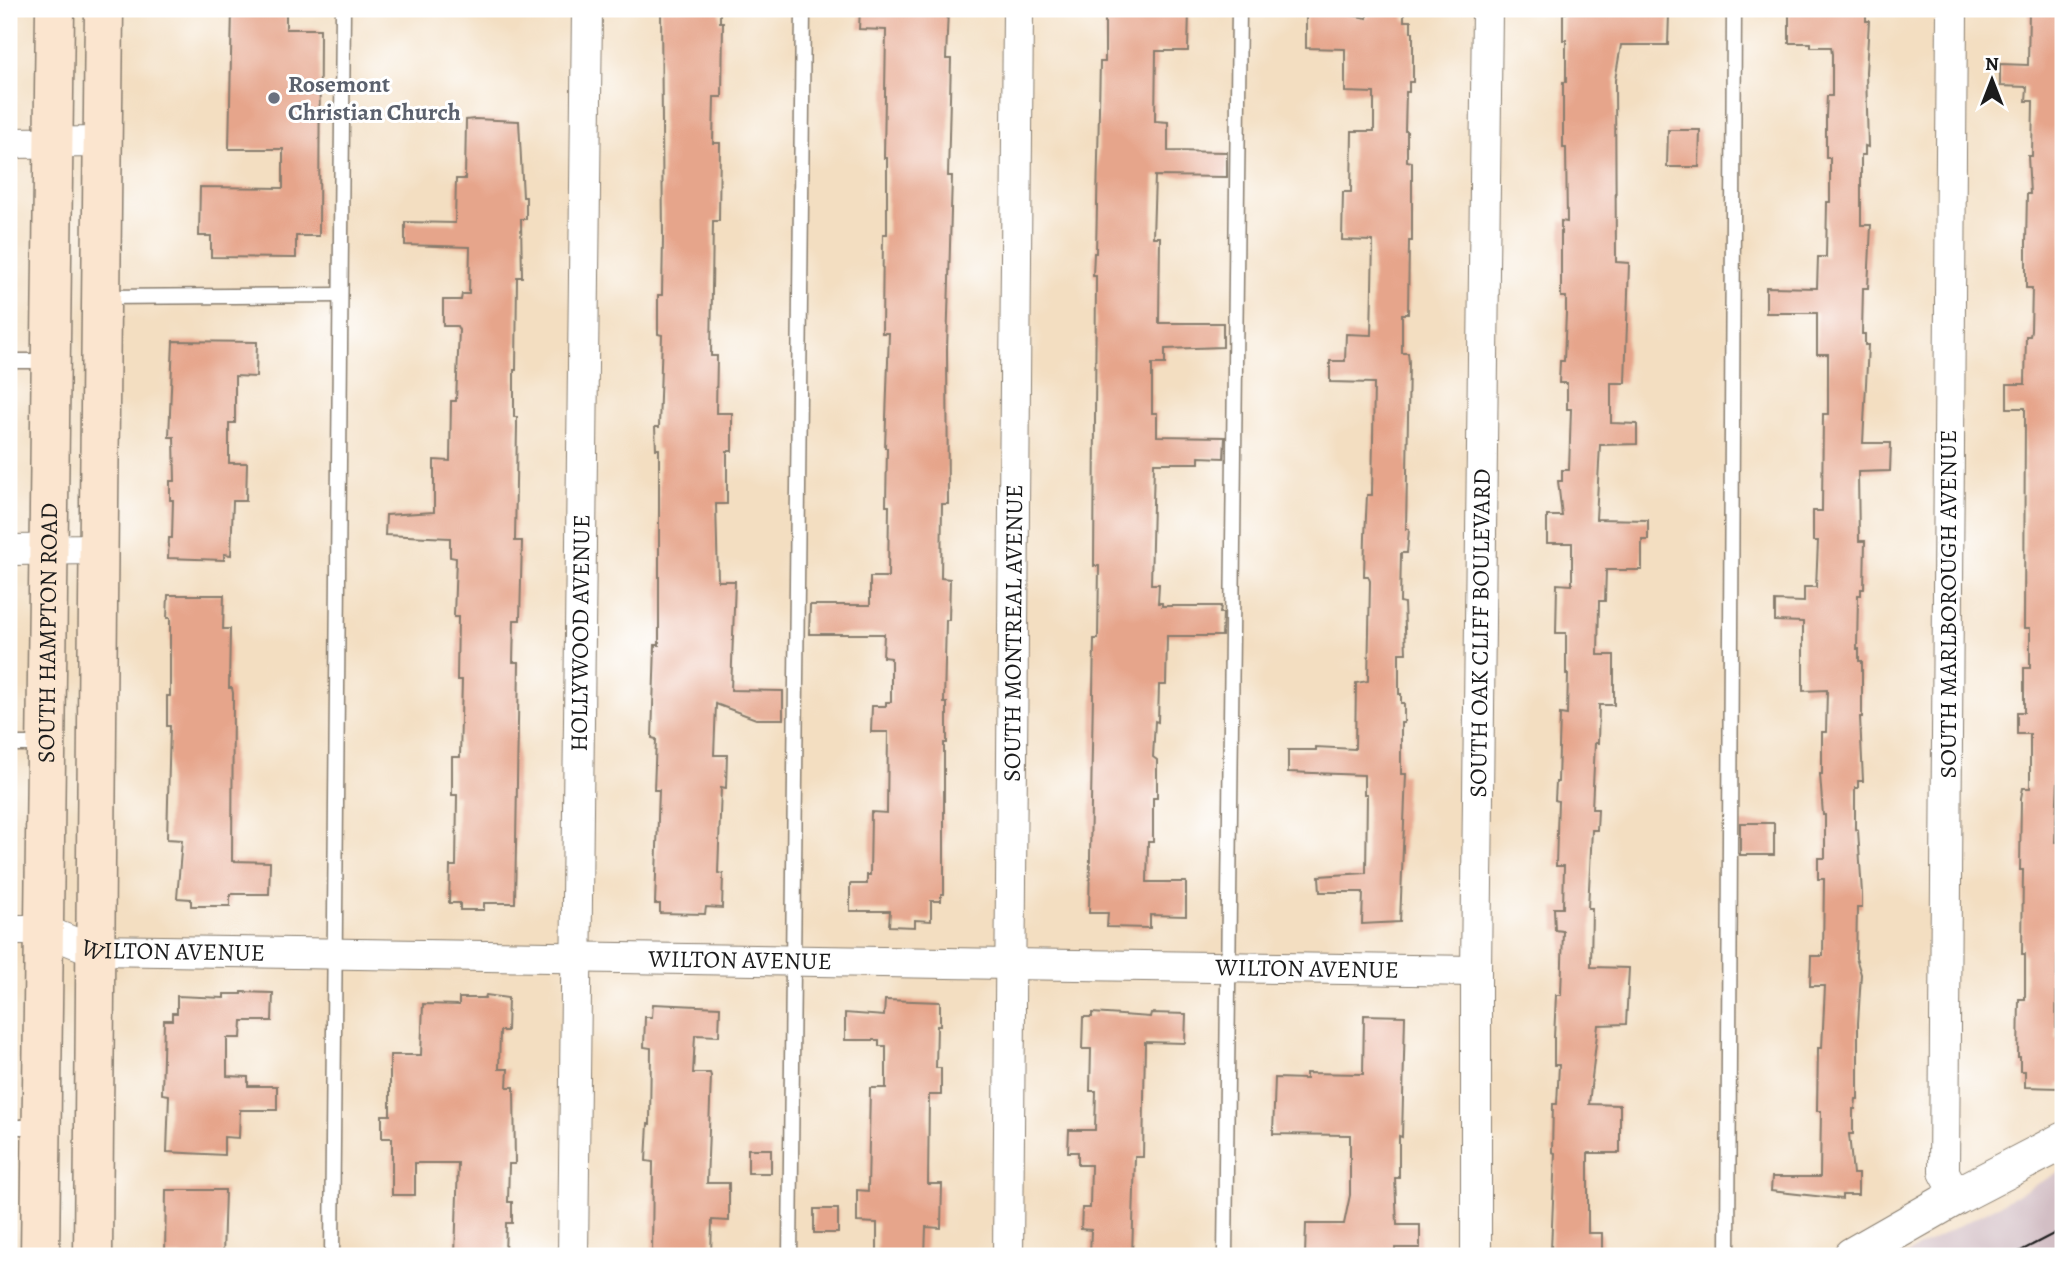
<svg xmlns="http://www.w3.org/2000/svg" width="2072" height="1265" font-family="Alegreya,serif">
<rect width="100%" height="100%" fill="#fff"/>
<filter id="ink" filterUnits="userSpaceOnUse"><feTurbulence type="fractalNoise" baseFrequency=".0143" numOctaves="2"/><feDisplacementMap in="SourceGraphic" scale="14" xChannelSelector="R" yChannelSelector="G"/><feConvolveMatrix kernelMatrix="1 2 1 2 8 2 1 2 1" color-interpolation-filters="sRGB"/></filter>
<filter id="wash" filterUnits="userSpaceOnUse"><feTurbulence type="fractalNoise" baseFrequency=".00686" numOctaves="4" result="noise"/><feDisplacementMap in="SourceGraphic" scale="28" xChannelSelector="R" yChannelSelector="G"/><feGaussianBlur stdDeviation="1.57" result="paint"/><feColorMatrix in="noise" values="0 0 0 0 0 0 0 0 0 0 0 0 0 0 0 0 0 1.4 0 .05"/><feComposite in="paint" operator="in"/></filter>
<g filter="url(#wash)">
<rect width="100%" height="100%" fill="#f3dec1"/>
<path fill="#d2bec4" d="M 2063,1170 L 2063,1256 L 1903,1256 Z"/>
<g id="blocks">
<g fill="#e6a58b">
<path d="M 232,9 L 286,9 L 286,29 L 320,29 L 319,236 L 296,236 L 296,258 L 211,257 L 211,236 L 199,236 L 200,187 L 283,188 L 283,149 L 229,149 Z"/>
<path d="M 661,9 L 720,9 L 720,22 L 723,22 L 722,97 L 714,97 L 713,143 L 720,143 L 719,221 L 713,221 L 711,356 L 717,356 L 716,413 L 732,413 L 732,451 L 727,451 L 727,504 L 716,504 L 718,581 L 735,581 L 731,690 L 783,691 L 783,719 L 756,719 L 716,704 L 714,755 L 727,755 L 726,788 L 721,787 L 718,873 L 723,874 L 722,908 L 706,907 L 705,914 L 660,913 L 660,904 L 655,904 L 659,790 L 654,790 L 656,739 L 652,738 L 655,645 L 659,645 L 659,449 L 656,449 L 655,427 L 659,427 L 662,335 L 658,334 L 658,295 L 662,295 L 663,238 Z"/>
<path d="M 860,9 L 948,9 L 946,59 L 951,59 L 948,176 L 952,176 L 947,350 L 948,504 L 942,504 L 941,578 L 950,579 L 949,620 L 946,620 L 944,703 L 947,703 L 947,743 L 944,743 L 944,894 L 941,894 L 941,901 L 931,901 L 931,921 L 915,920 L 915,927 L 889,926 L 890,911 L 850,911 L 850,884 L 867,884 L 867,875 L 870,875 L 871,812 L 887,813 L 888,732 L 871,732 L 872,706 L 886,706 L 886,702 L 891,702 L 891,658 L 883,657 L 884,634 L 809,634 L 810,605 L 870,605 L 870,577 L 888,577 L 889,506 L 886,506 L 887,448 L 885,448 L 889,333 L 882,333 L 883,234 L 887,234 L 887,158 L 884,158 L 886,30 L 859,29 Z"/>
<path d="M 1105,9 L 1189,9 L 1188,51 L 1156,51 L 1155,121 L 1168,122 L 1168,151 L 1227,152 L 1227,177 L 1155,176 L 1153,237 L 1160,237 L 1159,323 L 1223,323 L 1223,347 L 1165,349 L 1165,364 L 1152,364 L 1152,413 L 1157,413 L 1157,436 L 1225,437 L 1224,458 L 1199,457 L 1199,463 L 1154,463 L 1151,584 L 1159,584 L 1158,603 L 1162,603 L 1162,606 L 1221,606 L 1220,613 L 1223,613 L 1222,636 L 1167,636 L 1166,685 L 1159,685 L 1158,722 L 1155,721 L 1153,757 L 1157,760 L 1157,798 L 1153,798 L 1153,842 L 1148,842 L 1147,882 L 1186,882 L 1186,916 L 1150,915 L 1150,928 L 1107,927 L 1108,913 L 1089,913 L 1094,639 L 1098,639 L 1099,566 L 1094,566 L 1096,276 L 1093,276 L 1094,253 L 1096,253 L 1100,62 L 1105,62 Z"/>
<path d="M 1376,9 L 1404,9 L 1404,21 L 1411,21 L 1411,32 L 1413,32 L 1413,82 L 1409,82 L 1409,92 L 1406,92 L 1405,131 L 1407,131 L 1407,161 L 1412,162 L 1412,241 L 1409,241 L 1408,314 L 1402,314 L 1402,353 L 1408,353 L 1409,362 L 1406,529 L 1409,529 L 1407,553 L 1401,553 L 1400,602 L 1404,603 L 1406,653 L 1399,653 L 1399,694 L 1401,694 L 1401,703 L 1404,703 L 1404,723 L 1401,723 L 1401,774 L 1406,774 L 1400,922 L 1362,924 L 1363,892 L 1320,892 L 1319,876 L 1366,873 L 1367,794 L 1364,794 L 1364,775 L 1288,772 L 1288,750 L 1316,750 L 1316,747 L 1355,749 L 1356,683 L 1368,681 L 1370,581 L 1368,576 L 1364,576 L 1365,537 L 1367,495 L 1372,495 L 1374,383 L 1330,382 L 1330,361 L 1345,361 L 1346,334 L 1371,335 L 1373,241 L 1342,240 L 1343,192 L 1351,192 L 1352,131 L 1374,131 L 1374,93 L 1345,92 L 1345,49 L 1306,48 L 1306,12 L 1334,12 L 1367,18 L 1367,14 L 1376,14 Z"/>
<path d="M 1566,9 L 1629,9 L 1629,14 L 1669,14 L 1668,45 L 1621,45 L 1615,80 L 1616,262 L 1629,263 L 1625,383 L 1611,383 L 1611,423 L 1637,424 L 1637,444 L 1600,445 L 1596,519 L 1648,520 L 1648,540 L 1642,540 L 1642,570 L 1606,570 L 1605,601 L 1599,601 L 1598,655 L 1614,655 L 1614,705 L 1599,705 L 1598,743 L 1595,743 L 1592,809 L 1598,809 L 1597,830 L 1592,830 L 1588,908 L 1592,908 L 1591,967 L 1629,968 L 1626,1024 L 1598,1025 L 1589,1104 L 1620,1105 L 1620,1153 L 1588,1153 L 1588,1233 L 1602,1233 L 1602,1256 L 1558,1256 L 1558,1250 L 1551,1250 L 1555,1153 L 1552,1152 L 1553,1104 L 1557,1104 L 1559,1065 L 1554,1065 L 1554,1038 L 1556,995 L 1561,995 L 1563,931 L 1555,930 L 1554,908 L 1563,908 L 1564,866 L 1556,866 L 1558,801 L 1555,800 L 1556,782 L 1558,782 L 1560,714 L 1567,715 L 1568,674 L 1566,674 L 1566,633 L 1556,633 L 1557,584 L 1572,585 L 1572,543 L 1547,543 L 1547,516 L 1562,516 L 1558,481 L 1562,481 L 1562,470 L 1569,470 L 1571,409 L 1567,409 L 1567,383 L 1559,383 L 1560,361 L 1564,361 L 1566,313 L 1566,297 L 1561,297 L 1561,221 L 1567,222 L 1566,148 L 1563,148 L 1563,82 L 1566,82 L 1566,40 L 1563,40 L 1563,13 L 1566,13 Z"/>
<path d="M 1789,9 L 1866,9 L 1866,21 L 1869,21 L 1866,72 L 1868,147 L 1865,146 L 1865,155 L 1861,155 L 1861,225 L 1871,225 L 1868,288 L 1863,288 L 1862,334 L 1865,334 L 1865,345 L 1868,345 L 1863,443 L 1891,443 L 1890,471 L 1858,472 L 1859,541 L 1865,541 L 1864,589 L 1861,589 L 1861,595 L 1858,595 L 1857,649 L 1859,649 L 1859,661 L 1862,661 L 1862,717 L 1860,717 L 1863,781 L 1858,781 L 1858,788 L 1855,788 L 1855,829 L 1858,830 L 1862,894 L 1862,908 L 1857,908 L 1856,958 L 1861,974 L 1858,1023 L 1858,1099 L 1856,1099 L 1855,1109 L 1853,1109 L 1853,1134 L 1849,1134 L 1853,1174 L 1858,1174 L 1858,1195 L 1842,1195 L 1842,1199 L 1771,1191 L 1772,1177 L 1820,1177 L 1821,1111 L 1817,1111 L 1818,1048 L 1822,1048 L 1825,986 L 1810,986 L 1811,956 L 1823,956 L 1824,879 L 1818,879 L 1818,858 L 1825,858 L 1825,815 L 1823,815 L 1820,774 L 1822,774 L 1822,732 L 1826,732 L 1827,690 L 1803,691 L 1803,622 L 1775,621 L 1775,601 L 1804,602 L 1804,587 L 1816,587 L 1818,541 L 1813,541 L 1813,511 L 1822,511 L 1823,414 L 1828,414 L 1828,354 L 1817,354 L 1817,313 L 1766,313 L 1766,287 L 1817,288 L 1818,257 L 1826,257 L 1827,202 L 1830,202 L 1830,158 L 1826,158 L 1826,116 L 1827,96 L 1832,96 L 1832,54 L 1831,47 L 1811,47 L 1811,43 L 1789,43 Z"/>
<path d="M 2029,9 L 2063,9 L 2063,741 L 2060,741 L 2055,842 L 2062,842 L 2057,904 L 2063,904 L 2062,955 L 2057,955 L 2056,1038 L 2060,1038 L 2060,1048 L 2063,1048 L 2063,1083 L 2059,1083 L 2059,1088 L 2025,1087 L 2025,1071 L 2020,1071 L 2020,1057 L 2018,1057 L 2019,999 L 2025,999 L 2025,954 L 2022,954 L 2023,870 L 2020,870 L 2021,798 L 2023,788 L 2030,788 L 2030,734 L 2017,734 L 2017,712 L 2024,712 L 2024,668 L 2030,668 L 2030,628 L 2024,628 L 2025,408 L 2007,408 L 2007,384 L 2025,384 L 2026,336 L 2030,336 L 2031,330 L 2032,288 L 2026,288 L 2026,244 L 2027,194 L 2030,194 L 2028,156 L 2032,156 L 2033,101 L 2026,101 L 2027,87 L 2000,86 L 2000,64 L 2028,65 Z"/>
<path d="M 475,119 L 519,121 L 523,197 L 526,197 L 526,219 L 521,219 L 522,277 L 517,277 L 516,370 L 514,370 L 514,417 L 517,417 L 517,426 L 515,541 L 522,541 L 520,620 L 514,620 L 513,662 L 519,662 L 515,903 L 484,903 L 484,910 L 460,910 L 460,903 L 449,903 L 450,866 L 456,866 L 457,795 L 452,795 L 452,757 L 460,757 L 462,680 L 457,680 L 458,617 L 454,617 L 456,558 L 450,557 L 450,538 L 385,535 L 386,515 L 434,512 L 434,460 L 450,461 L 451,401 L 456,401 L 459,330 L 457,326 L 443,326 L 443,300 L 461,300 L 462,294 L 469,294 L 470,247 L 405,245 L 405,222 L 455,223 L 456,179 L 465,179 L 466,120 Z"/>
<path d="M 1668,130 L 1700,130 L 1699,167 L 1667,167 Z"/>
<path d="M 173,341 L 257,342 L 256,377 L 235,376 L 235,423 L 229,423 L 229,463 L 247,463 L 246,501 L 233,501 L 231,555 L 224,554 L 224,560 L 168,558 L 169,538 L 172,538 L 173,500 L 170,500 L 170,481 L 175,481 L 174,437 L 169,437 Z"/>
<path d="M 168,595 L 224,595 L 223,629 L 230,629 L 229,688 L 232,688 L 233,693 L 232,861 L 270,862 L 269,894 L 230,894 L 230,906 L 191,906 L 191,899 L 177,898 L 182,840 L 167,839 L 170,726 L 167,726 L 167,696 L 170,696 L 170,618 L 167,618 Z"/>
<rect x="1740" y="823" width="34" height="32"/>
<path d="M 242,992 L 273,993 L 272,1021 L 242,1021 L 241,1038 L 227,1038 L 227,1076 L 248,1077 L 248,1086 L 277,1086 L 277,1110 L 240,1110 L 239,1138 L 224,1137 L 224,1155 L 167,1152 L 169,1095 L 162,1094 L 164,1020 L 172,1020 L 172,1013 L 177,1013 L 177,996 L 224,998 L 224,994 L 242,994 Z"/>
<path d="M 486,995 L 508,998 L 507,1031 L 500,1031 L 499,1069 L 508,1069 L 507,1087 L 514,1087 L 515,1164 L 509,1164 L 508,1202 L 512,1202 L 512,1223 L 506,1223 L 505,1256 L 455,1256 L 458,1163 L 415,1163 L 415,1195 L 392,1195 L 392,1138 L 382,1138 L 382,1115 L 390,1115 L 390,1055 L 421,1055 L 423,1004 L 459,1005 L 459,998 L 485,998 Z"/>
<path d="M 885,1000 L 940,1002 L 940,1026 L 937,1026 L 936,1068 L 941,1068 L 941,1095 L 929,1095 L 928,1184 L 942,1184 L 941,1228 L 926,1227 L 925,1256 L 877,1256 L 877,1223 L 857,1222 L 857,1190 L 868,1191 L 870,1088 L 886,1088 L 886,1046 L 879,1046 L 879,1040 L 845,1040 L 845,1013 L 884,1016 Z"/>
<path d="M 653,1004 L 720,1007 L 719,1036 L 695,1035 L 693,1073 L 710,1073 L 711,1076 L 707,1183 L 729,1183 L 729,1221 L 712,1220 L 711,1256 L 652,1256 L 653,1162 L 646,1161 L 648,1124 L 650,1124 L 651,1048 L 644,1047 L 645,1017 L 652,1017 Z"/>
<path d="M 1092,1013 L 1150,1017 L 1151,1013 L 1186,1014 L 1185,1043 L 1145,1042 L 1143,1157 L 1135,1157 L 1132,1256 L 1090,1256 L 1091,1230 L 1081,1229 L 1082,1208 L 1090,1208 L 1091,1165 L 1078,1165 L 1078,1152 L 1068,1152 L 1069,1130 L 1095,1130 L 1096,1091 L 1090,1091 L 1091,1049 L 1082,1049 L 1083,1017 L 1092,1017 Z"/>
<path d="M 1364,1015 L 1405,1016 L 1402,1137 L 1399,1136 L 1399,1178 L 1395,1178 L 1397,1225 L 1420,1225 L 1420,1248 L 1395,1248 L 1395,1255 L 1390,1256 L 1305,1256 L 1306,1224 L 1344,1224 L 1350,1195 L 1350,1135 L 1273,1134 L 1275,1078 L 1306,1079 L 1306,1073 L 1363,1074 Z"/>
<rect x="748" y="1149" width="23" height="24"/>
<path d="M 166,1190 L 225,1190 L 223,1256 L 165,1256 Z"/>
<rect x="814" y="1209" width="24" height="24"/>
</g>
</g>
</g>
<g filter="url(#ink)">
<use href="#blocks" fill-opacity="0" stroke="#887d6e" stroke-width="2"/>
<g fill="none" stroke-linecap="round" stroke-linejoin="round">
<g stroke="#887d6e" stroke-width="17">
<g id="service">
<path d="M 103,297 L 340,295"/>
<path d="M 9,361 L 49,361"/>
<path d="M 9,744 L 44,744"/>
<path d="M 9,1127 L 40,1127"/>
<path d="M 332,1256 L 343,9"/>
<path d="M 790,1256 L 803,9"/>
<path d="M 1225,1256 L 1239,9"/>
<path d="M 1728,1256 L 1734,9"/>
</g>
</g>
<g stroke="#887d6e" stroke-width="32">
<g id="minor">
<path d="M 1952,9 L 1944,1172 L 1957,1196"/>
<path d="M 9,143 L 103,142"/>
<path d="M 9,550 L 100,549"/>
<path id="s1" d="M 9,930 L 43,930 L 93,950 L 1476,971"/>
<path id="s2" d="M 573,1256 L 587,9"/>
<path id="s3" d="M 1008,1256 L 1018,9"/>
<path id="s4" d="M 1476,1256 L 1476,971 L 1487,9"/>
</g>
</g>
<g stroke="#887d6e" stroke-width="39">
<path id="tertiary" d="M 1852,1256 L 1957,1196 L 2063,1141"/>
</g>
<g stroke="#887d6e" stroke-width="41">
<g id="secondary">
<path id="s5" d="M 40,1256 L 55,9"/>
<path d="M 93,1256 C 93,840 102,425 104,9"/>
</g>
</g>
<use href="#service" stroke="#fff" stroke-width="14"/>
<use href="#minor" stroke="#fff" stroke-width="30"/>
<use href="#tertiary" stroke="#fff" stroke-width="37"/>
<use href="#secondary" stroke="#fbe5cf" stroke-width="38"/>
<g stroke="#1c1c1c" stroke-width="2">
<path d="M 2011,1256 L 2063,1229"/>
<path d="M 2048,1256 L 2063,1248"/>
</g>
</g>
</g>
<circle fill="#6b7280" stroke="#fff" stroke-width="2.5" cx="274" cy="98" r="7"/>
<g text-anchor="middle" stroke-width="6" stroke-linejoin="round" paint-order="stroke">
<g font-size="24" font-weight="bold" fill="#5b616d" stroke="#fff" text-anchor="start">
<text x="288" y="92">Rosemont<tspan x="288" dy="28">Christian Church</tspan></text>
</g>
<g font-size="24" fill="#1c1c1c" stroke="#fff">
<text transform="translate(1948 604) rotate(-90)" y="8">SOUTH MARLBOROUGH AVENUE</text>
<text dy="8" stroke="none"><textPath href="#s5" startOffset="623">SOUTH HAMPTON ROAD</textPath></text>
<text dy="8" stroke="none"><textPath href="#s2" startOffset="623">HOLLYWOOD AVENUE</textPath></text>
<text dy="8" stroke="none"><textPath href="#s4" startOffset="623">SOUTH OAK CLIFF BOULEVARD</textPath></text>
<text dy="8" stroke="none"><textPath href="#s3" startOffset="623">SOUTH MONTREAL AVENUE</textPath></text>
<text dy="8" stroke="none"><textPath href="#s1" startOffset="168">WILTON AVENUE</textPath></text>
<text dy="8" stroke="none"><textPath href="#s1" startOffset="735">WILTON AVENUE</textPath></text>
<text dy="8" stroke="none"><textPath href="#s1" startOffset="1302">WILTON AVENUE</textPath></text>
</g>
</g>
<rect width="2072" height="1265" fill="none" stroke="#fff" stroke-width="35"/>
<g transform="translate(1992 80)" stroke="#ffffff" stroke-width="5" paint-order="stroke">
<path d="M0-5L12 26L0 18L-12 26Z" fill="#1c1c1c"/>
<text y="-10" font-size="19" font-weight="bold" text-anchor="middle" fill="#1c1c1c">N</text>
</g>
</svg>
